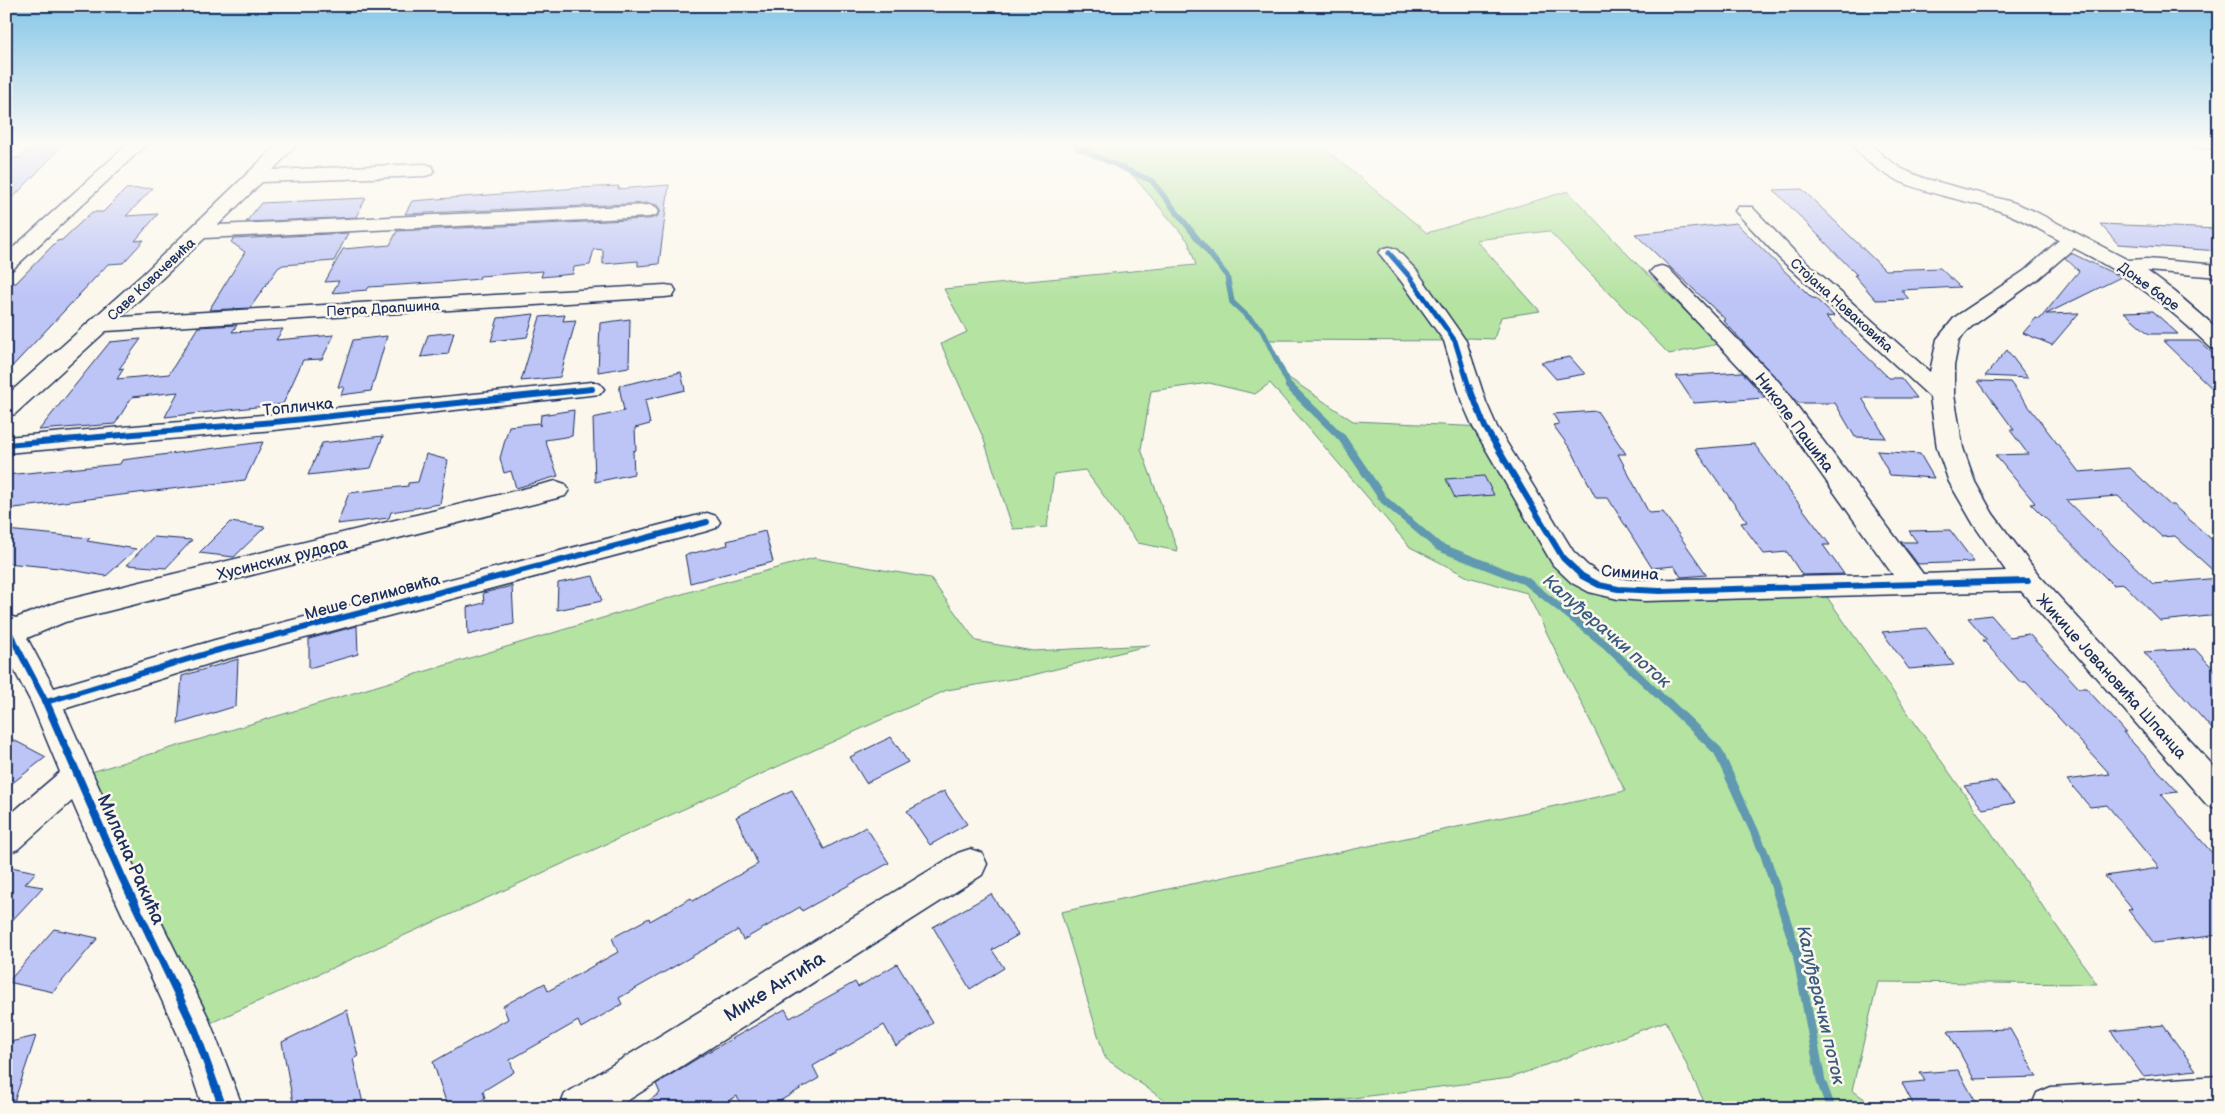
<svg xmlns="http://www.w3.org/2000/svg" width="2225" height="1114" font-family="'Balsamiq Sans',sans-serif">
<rect width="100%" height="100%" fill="#fbf7ec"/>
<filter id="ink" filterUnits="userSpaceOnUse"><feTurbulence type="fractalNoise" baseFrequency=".02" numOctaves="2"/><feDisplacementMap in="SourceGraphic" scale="10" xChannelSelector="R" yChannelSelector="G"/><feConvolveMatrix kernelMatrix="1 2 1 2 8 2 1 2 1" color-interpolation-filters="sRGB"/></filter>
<g filter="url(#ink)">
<g fill="#b5e3a2" stroke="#688980">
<path d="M 1075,143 L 1318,143 L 1427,233 L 1568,191 L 1630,257 L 1719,344 L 1669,354 L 1549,231 L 1476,240 L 1540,311 L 1501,317 L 1494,339 L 1469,338 L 1460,341 L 1267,340 L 1283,374 L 1353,421 L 1485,427 L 1577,573 L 1632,589 L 1820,587 L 2097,984 L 1878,982 L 1852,1090 L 1877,1108 L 1707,1108 L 1666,1021 L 1510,1078 L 1275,1108 L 1175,1108 L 1105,1058 L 1061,912 L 1625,791 L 1527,593 L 1468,577 L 1410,547 L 1270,383 L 1255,394 L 1209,383 L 1151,391 L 1141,449 L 1178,551 L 1138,543 L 1085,470 L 1054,474 L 1047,527 L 1013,529 L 983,437 L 941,344 L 967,332 L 944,289 L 1196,265 L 1188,241 L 1126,167 L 1078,148 Z"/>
<path d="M 814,558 L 930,578 L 976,641 L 1033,651 L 1150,645 L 1029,676 L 947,690 L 195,1030 L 78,776 L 702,588 Z"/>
</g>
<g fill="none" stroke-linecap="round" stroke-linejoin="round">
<path stroke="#6199b0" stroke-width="5.5" d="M 1075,143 L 1078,148 L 1152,181 L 1227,276 L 1232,302 L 1262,330 L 1290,387"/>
<path stroke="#6199b0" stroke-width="8" d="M 1289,386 L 1342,438 L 1384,500 L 1439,547 L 1526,581 L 1606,645 L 1668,704"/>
<path stroke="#6199b0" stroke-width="9" d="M 1667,702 L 1718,751 L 1765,855 L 1797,954 L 1821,1081 L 1831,1108"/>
</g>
<g fill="#bdc4f6" stroke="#1b2f5e">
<path d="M 64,144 L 6,205 L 6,158 L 19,158 L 33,145 Z"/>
<path d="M 669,185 L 659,264 L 638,266 L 638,261 L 603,264 L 603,250 L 594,249 L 590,265 L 574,267 L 573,274 L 541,277 L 543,271 L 480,276 L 479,279 L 446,282 L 369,287 L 367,290 L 332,293 L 339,281 L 325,282 L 343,249 L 390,245 L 397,231 L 649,219 L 657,217 L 661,211 L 657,205 L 649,203 L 405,214 L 412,201 L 577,188 L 619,186 L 618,189 Z"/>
<path d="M 153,188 L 126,216 L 158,214 L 135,241 L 144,240 L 123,263 L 108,264 L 6,373 L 6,283 L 16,283 L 57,241 L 62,240 L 92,212 L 103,212 L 126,189 Z"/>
<path d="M 1802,189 L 1885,270 L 1940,268 L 1960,287 L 1901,290 L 1909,299 L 1876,300 L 1854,275 L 1857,275 L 1774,190 Z"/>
<path d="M 366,198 L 356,217 L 246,222 L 261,203 Z"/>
<path d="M 1736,223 L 1812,298 L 1815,298 L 1834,316 L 1826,317 L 1889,378 L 1901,378 L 1917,398 L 1862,398 L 1886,438 L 1855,437 L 1835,403 L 1798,403 L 1723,320 L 1726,320 L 1635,234 Z"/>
<path d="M 2100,224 L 2219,229 L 2219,251 L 2118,244 Z"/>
<path d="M 348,233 L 334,261 L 283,265 L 278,268 L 250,308 L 209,310 L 245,252 L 231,242 L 233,239 Z"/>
<path d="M 2071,253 L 2121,277 L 2046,314 L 2079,313 L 2052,345 L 2023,333 L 2036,318 L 2040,319 L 2079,271 L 2065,258 Z"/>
<path d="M 2153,311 L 2178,334 L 2149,334 L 2124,312 Z"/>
<path d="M 534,314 L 527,337 L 491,341 L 498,318 Z"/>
<path d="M 565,315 L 563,321 L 576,320 L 560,377 L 521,381 L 540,317 Z"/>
<path d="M 630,319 L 629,367 L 598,372 L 600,323 Z"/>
<path d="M 237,325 L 232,332 L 283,329 L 276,340 L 334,335 L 322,359 L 303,360 L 283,404 L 165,417 L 178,392 L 132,397 L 115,424 L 39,430 L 110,342 L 141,339 L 119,369 L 124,368 L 117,379 L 169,374 L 198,327 Z"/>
<path d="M 454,332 L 448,354 L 421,357 L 428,335 Z"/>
<path d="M 387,336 L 371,391 L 341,395 L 344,387 L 338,387 L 353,340 Z"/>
<path d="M 2163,341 L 2199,341 L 2219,359 L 2219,395 Z"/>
<path d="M 2007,350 L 2028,378 L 1985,376 Z"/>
<path d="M 1570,357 L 1585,374 L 1556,379 L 1541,362 Z"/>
<path d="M 681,372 L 685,390 L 645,400 L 650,424 L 635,428 L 636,450 L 633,451 L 634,474 L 595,482 L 593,418 L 624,411 L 619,386 Z"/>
<path d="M 1742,372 L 1765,398 L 1694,403 L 1676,376 Z"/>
<path d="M 1978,381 L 2010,382 L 2079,472 L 2130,468 L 2170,505 L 2173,505 L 2219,546 L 2219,576 L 2175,536 L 2162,537 L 2118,496 L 2066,500 L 2153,584 L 2219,578 L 2219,615 L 2160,621 L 2124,584 L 2113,585 L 2031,504 L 2035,503 L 1995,455 L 2028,454 L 2010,430 L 2014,430 Z"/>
<path d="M 574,410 L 572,436 L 545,440 L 558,476 L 516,488 L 511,471 L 504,473 L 500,458 L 509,426 L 539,423 L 540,426 L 541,415 Z"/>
<path d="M 1597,411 L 1626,454 L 1618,454 L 1649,513 L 1663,512 L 1707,575 L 1681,577 L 1674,566 L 1652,568 L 1608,498 L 1596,498 L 1572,451 L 1553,425 L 1559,424 L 1553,414 Z"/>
<path d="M 383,436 L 371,468 L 308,475 L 322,443 Z"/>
<path d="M 263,442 L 245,480 L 6,509 L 6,475 L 120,464 L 122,460 Z"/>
<path d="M 1754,444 L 1830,545 L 1823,545 L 1844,574 L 1802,575 L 1787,552 L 1764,554 L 1741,523 L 1747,522 L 1695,449 Z"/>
<path d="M 1877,451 L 1920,454 L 1934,478 L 1890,475 Z"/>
<path d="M 426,454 L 448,460 L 440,504 L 391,512 L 389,518 L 337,524 L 349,493 L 408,486 L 408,483 L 418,482 Z"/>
<path d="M 1484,476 L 1494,495 L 1455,498 L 1446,479 Z"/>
<path d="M 230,522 L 265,527 L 234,557 L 199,553 Z"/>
<path d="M 6,530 L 90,538 L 87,541 L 136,549 L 106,576 L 59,568 L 6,563 Z"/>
<path d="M 1950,530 L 1974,562 L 1918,564 L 1901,542 L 1917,542 L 1909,531 Z"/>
<path d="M 765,531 L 773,562 L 690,583 L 685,555 L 728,545 L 727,541 Z"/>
<path d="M 153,537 L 192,540 L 166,568 L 127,565 Z"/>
<path d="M 593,576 L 602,601 L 557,610 L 558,583 Z"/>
<path d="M 512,586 L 514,624 L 468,635 L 467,607 L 484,603 L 483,593 Z"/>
<path d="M 1991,615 L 2010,637 L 2029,634 L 2079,688 L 2086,688 L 2126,732 L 2123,732 L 2178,792 L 2161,794 L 2219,861 L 2219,935 L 2154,943 L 2128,910 L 2132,909 L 2105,876 L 2159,868 L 2107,805 L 2090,807 L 2067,780 L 2110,774 L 2026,682 L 2020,682 L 1983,640 L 1987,640 L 1968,618 Z"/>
<path d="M 357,626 L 358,654 L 309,668 L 309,639 Z"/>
<path d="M 1926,628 L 1940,646 L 1954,665 L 1909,669 L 1882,632 Z"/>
<path d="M 2195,649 L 2219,675 L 2219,737 L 2144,652 Z"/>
<path d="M 238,659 L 236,706 L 178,724 L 182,676 Z"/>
<path d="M 6,736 L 46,757 L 6,788 Z"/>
<path d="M 891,737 L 908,762 L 866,783 L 850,757 Z"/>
<path d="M 1996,781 L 2014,803 L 1983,809 L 1964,786 Z"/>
<path d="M 792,790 L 824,849 L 866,827 L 889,863 L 802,911 L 800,907 L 743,940 L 738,930 L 619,998 L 622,1004 L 581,1028 L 578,1021 L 510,1060 L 514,1072 L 483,1091 L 485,1098 L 468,1108 L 448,1108 L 433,1062 L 508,1019 L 503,1006 L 545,983 L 548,991 L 618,952 L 612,938 L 649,918 L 650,921 L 691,898 L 693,901 L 758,864 L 736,817 Z"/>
<path d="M 944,791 L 967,824 L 930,845 L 907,811 Z"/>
<path d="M 6,866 L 36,872 L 25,884 L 43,887 L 6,927 Z"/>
<path d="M 991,894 L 1018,935 L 992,950 L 1004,968 L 970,989 L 933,927 Z"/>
<path d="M 54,929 L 98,938 L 53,992 L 8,982 Z"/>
<path d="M 897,964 L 933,1023 L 896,1046 L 884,1025 L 813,1066 L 819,1078 L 768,1108 L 742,1108 L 737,1096 L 717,1108 L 638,1108 L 660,1093 L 656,1084 L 703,1055 L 785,1009 L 790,1018 L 855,982 L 858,987 Z"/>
<path d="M 347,1010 L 358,1056 L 353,1059 L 364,1108 L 294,1108 L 282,1042 Z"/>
<path d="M 2163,1025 L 2196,1070 L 2143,1076 L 2111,1031 Z"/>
<path d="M 2010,1029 L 2037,1077 L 1974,1079 L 1948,1031 Z"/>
<path d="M 36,1036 L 12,1108 L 6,1108 L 6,1043 Z"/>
<path d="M 1958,1070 L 1979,1108 L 1915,1108 L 1902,1083 L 1925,1081 L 1920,1073 Z"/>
</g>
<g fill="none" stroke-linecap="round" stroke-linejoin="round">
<g stroke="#1b2f5e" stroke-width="3">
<g id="minor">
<path d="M 129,143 L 148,143 L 13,269 L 6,271 L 6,254 Z"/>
<path d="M 279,143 L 298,143 L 273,170 L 425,164 L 432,166 L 434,170 L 432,174 L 425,176 L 262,182 L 218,225 L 649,205 L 656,207 L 659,211 L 656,215 L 649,217 L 205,238 L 121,317 L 665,285 L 673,286 L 676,291 L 673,296 L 665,297 L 106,331 L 15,414 L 6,416 L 6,396 L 143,274 Z"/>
<path d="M 1851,143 L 1870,143 L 1883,156 L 1902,169 L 1923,178 L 2012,202 L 2034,211 L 2128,260 L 2147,259 L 2219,265 L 2219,277 L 2147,271 L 2175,292 L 2219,330 L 2219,350 L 2211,348 C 2168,306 2128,275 2074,248 L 2038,279 L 1971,327 L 1959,340 L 1954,366 L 1954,395 L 1963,448 L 1975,482 L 1993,514 L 2038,574 L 2219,772 L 2219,809 L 2207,805 L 2021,591 L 1645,601 L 1618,599 L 1589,592 L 1572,583 L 1553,565 L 1473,427 L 1462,402 L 1444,341 L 1401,281 L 1379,253 L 1382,249 L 1389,247 L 1396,249 L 1417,271 L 1466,341 L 1486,402 L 1497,427 L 1573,551 L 1587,565 L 1603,576 L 1631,580 L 1893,575 L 1763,392 L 1654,276 L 1650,272 L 1654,268 L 1661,266 L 1668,268 L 1779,382 L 1923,574 L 2006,571 L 1974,525 L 1949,482 L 1937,448 L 1930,397 L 1779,258 L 1735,211 L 1738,207 L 1752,207 L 1793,250 L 1930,372 L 1937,339 L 1955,317 L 2024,271 L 2059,240 C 2038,229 2019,217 1997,210 C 1946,194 1884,190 1851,143 Z"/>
<path d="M 2192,143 L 2219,143 L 2219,149 L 2195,147 Z"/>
<path d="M 592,382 L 600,384 L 604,389 L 600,394 L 274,430 L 6,453 L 6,437 L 274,414 Z"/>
<path d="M 556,481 L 565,484 L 569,490 L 565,496 L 65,622 L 27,638 L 54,688 L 215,640 L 707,513 L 716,516 L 720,522 L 716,528 L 707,531 L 215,662 L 64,709 L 136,871 L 208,1017 L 243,1108 L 203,1108 L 178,1035 L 105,877 L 72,801 L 18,849 L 6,854 L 6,818 L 60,772 L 31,702 L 6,655 L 6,615 L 16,618 L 58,602 Z"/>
<path d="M 970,849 L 982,853 L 987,864 L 982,875 L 616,1108 L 559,1108 L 565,1094 L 958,853 Z"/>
<path d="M 2219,1076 L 2219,1108 L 2031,1107 L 2037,1093 L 2051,1087 Z"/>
</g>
</g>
<use href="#minor" fill="#fbf7ec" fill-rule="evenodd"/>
<g stroke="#fbf7ec" stroke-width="8">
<path id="cycleway-far2" d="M 1389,253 L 1409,276 L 1455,341 L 1469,387"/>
</g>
<g stroke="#fbf7ec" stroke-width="9">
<g id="cycleway-far1">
<path d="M 1469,386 L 1485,427 L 1563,558 L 1582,576 L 1599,585 L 1618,589 L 1660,591 L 2028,581"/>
<path d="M 6,445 L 274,422 L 592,389"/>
<path d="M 6,626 L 47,704"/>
<path d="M 46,702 L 215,651 L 707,522"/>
</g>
</g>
<g stroke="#fbf7ec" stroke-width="11">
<path id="cycleway" d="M 46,702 L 122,877 L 195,1030 L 223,1108"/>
</g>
<use href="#cycleway-far2" stroke="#0057b8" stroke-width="5"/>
<use href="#cycleway-far1" stroke="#0057b8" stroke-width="6"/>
<use href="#cycleway" stroke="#0057b8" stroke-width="8"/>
</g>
</g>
<linearGradient id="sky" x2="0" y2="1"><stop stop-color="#84c6e8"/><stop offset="0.48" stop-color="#fdfbf6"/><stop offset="1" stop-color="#fdfbf6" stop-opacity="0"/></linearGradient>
<rect width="2225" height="299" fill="url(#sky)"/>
<g text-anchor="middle" stroke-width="5" stroke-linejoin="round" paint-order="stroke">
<g font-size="14" fill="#1b2f5e" stroke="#fbf7ec">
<text transform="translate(151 279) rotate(-43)" y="5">Саве Ковачевића</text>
<text transform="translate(2149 286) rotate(36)" y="5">Доње баре</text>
<text transform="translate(1842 305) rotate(42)" y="5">Стојана Новаковића</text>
<text transform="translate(383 308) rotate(-3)" y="5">Петра Драпшина</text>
</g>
<g font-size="16" fill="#1b2f5e" stroke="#fbf7ec">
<text transform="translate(298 406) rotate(-6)" y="6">Топличка</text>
<text transform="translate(1795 422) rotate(53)" y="6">Николе Пашића</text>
<text transform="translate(282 558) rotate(-14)" y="6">Хусинских рудара</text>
<text transform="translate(1630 572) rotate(4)" y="6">Симина</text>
<text transform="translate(372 596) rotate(-15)" y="6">Меше Селимовића</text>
<text transform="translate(2112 676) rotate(48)" y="6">Жикице Јовановића Шпанца</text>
</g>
<g font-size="18" font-style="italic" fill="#385b80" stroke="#fbf7ec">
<text transform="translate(1607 631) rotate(41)" y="6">Калуђерачки поток</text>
<text transform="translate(1821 1005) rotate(77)" y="6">Калуђерачки поток</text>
</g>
<g font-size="19" fill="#1b2f5e" stroke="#fbf7ec">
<text transform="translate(132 859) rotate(66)" y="7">Милана Ракића</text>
<text transform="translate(774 986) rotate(-32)" y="7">Мике Антића</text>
</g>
</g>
<rect width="2225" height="1114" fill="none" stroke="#fbf7ec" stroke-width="25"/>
<rect x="12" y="12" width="2200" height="1089" fill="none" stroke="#1b2f5e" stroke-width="2" filter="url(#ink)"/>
</svg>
